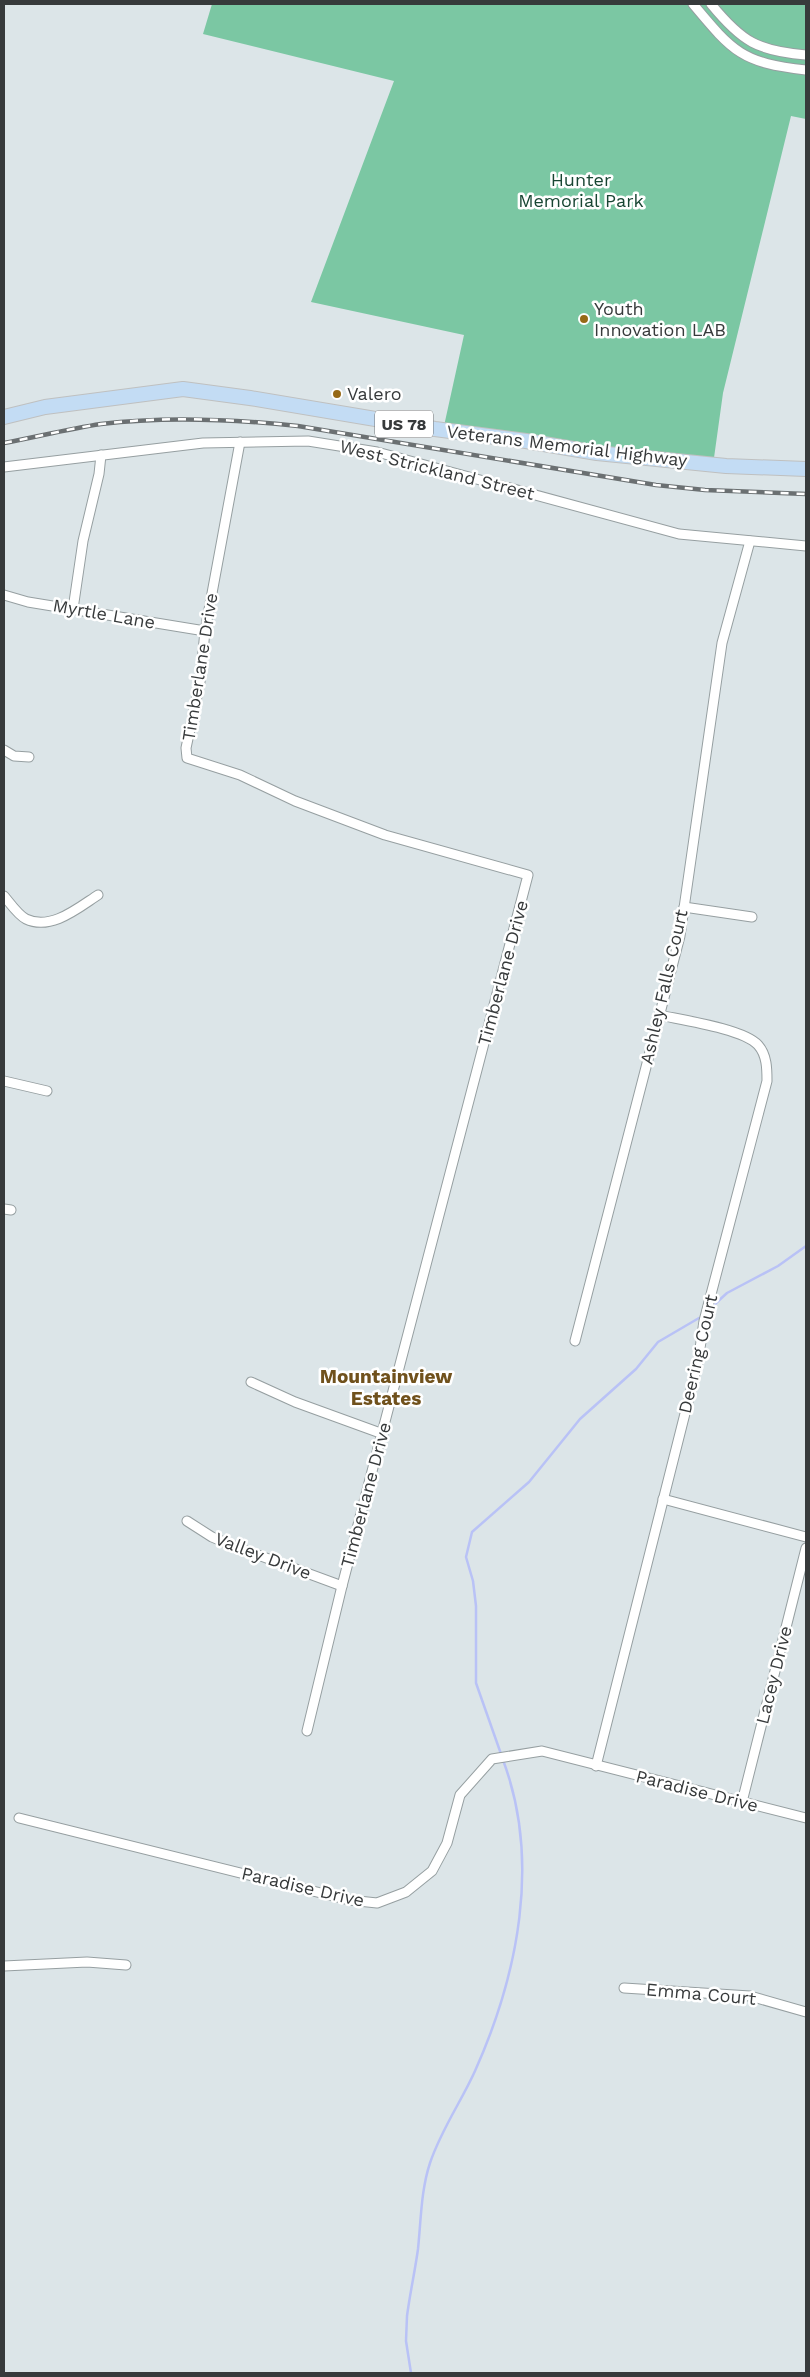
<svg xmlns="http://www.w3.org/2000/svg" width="810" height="2377" font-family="'Work Sans',sans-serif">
<rect width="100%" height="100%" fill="#dce5e8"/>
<path fill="#7bc7a3" d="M 212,4 L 806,4 L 806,119 L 791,116 L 723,393 L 713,465 L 444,426 L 464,335 L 311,302 L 394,81 L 203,34 Z"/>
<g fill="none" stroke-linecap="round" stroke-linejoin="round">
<g stroke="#b9c2f6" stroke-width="2.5">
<path d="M 715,1304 L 727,1293 L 778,1266 L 806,1246"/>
<path d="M 501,1754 L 476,1683 L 476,1606 L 473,1581 L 466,1557 L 472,1532 L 529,1482 L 580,1419 L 636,1369 L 658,1342 L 699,1318"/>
<path d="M 411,2373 L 406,2341 L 407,2316 C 410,2293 415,2271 418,2249 C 421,2220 421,2190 430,2163 C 441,2130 461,2102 475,2071 C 518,1975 541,1861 503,1760"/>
</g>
<g stroke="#969fa1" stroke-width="11">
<g id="street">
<path d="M 693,4 C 733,52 742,63 806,70"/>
<path d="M 711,4 C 742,42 758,51 806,55"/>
<path d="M 240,442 L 205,631 L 200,682 L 186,748 L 187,758 L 240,775 L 295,801 L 385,835 L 528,875 L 342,1586 L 307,1731"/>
<path d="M 4,467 L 203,443 L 308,441 L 377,452 L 679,534 L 806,546"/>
<path d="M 4,595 L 28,602 L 205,631"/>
<path d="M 73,609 L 83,541 L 99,474 L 101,455"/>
<path d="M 4,750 L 14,756 L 29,757"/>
<path d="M 4,896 C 10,903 18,915 26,919 C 51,931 78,908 98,895"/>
<path d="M 684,907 L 752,917"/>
<path d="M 4,1081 L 47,1091"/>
<path d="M 4,1209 L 11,1210"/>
<path d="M 575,1341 L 680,936 L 722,643 L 750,541"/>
<path d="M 251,1382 L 295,1402 L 383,1434"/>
<path d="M 663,1499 L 806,1537"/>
<path d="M 187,1521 L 212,1537 L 231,1545 L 342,1586"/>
<path d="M 596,1766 L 698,1362 L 704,1321 L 767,1081 C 767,1069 767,1055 758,1045 C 744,1029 682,1020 659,1015"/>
<path d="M 742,1802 L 806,1548"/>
<path d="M 19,1818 L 349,1900 L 377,1903 L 406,1892 L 432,1871 L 447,1843 L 460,1795 L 492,1759 L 542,1751 L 806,1818"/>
<path d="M 4,1966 L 87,1962 L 126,1965"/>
<path d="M 624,1988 L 750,1996 L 806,2012"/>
</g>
</g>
<g stroke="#bfc0c0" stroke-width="16">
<path id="primary" d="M 4,417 L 45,407 L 183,389 L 250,398 L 435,429 L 526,441 L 597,453 L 726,466 L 806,469"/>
</g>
<use href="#street" stroke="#fff" stroke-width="9"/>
<use href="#primary" stroke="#c3dcf4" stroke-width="14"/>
<g stroke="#6b7072" stroke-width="4.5">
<path id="rail" d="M 4,443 C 36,437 68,429 101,424 C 166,416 232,419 298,426 L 656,485 L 705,490 L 806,494"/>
</g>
<use href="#rail" stroke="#fff" stroke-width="2.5" stroke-dasharray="8" stroke-linecap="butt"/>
</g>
<g fill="#966916" stroke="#fff" stroke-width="2">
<circle cx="584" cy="319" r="5"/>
<circle cx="337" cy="394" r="5"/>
</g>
<g text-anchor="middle" stroke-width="5" stroke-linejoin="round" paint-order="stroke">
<rect fill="#fff" stroke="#737576" stroke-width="1" x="375" y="410.5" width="58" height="27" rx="4"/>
<g font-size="16" font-weight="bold" fill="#373a3b">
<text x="404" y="430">US 78</text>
</g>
<g font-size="18" fill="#184633" stroke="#fff">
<text x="581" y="186">Hunter<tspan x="581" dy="21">Memorial Park</tspan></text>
</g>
<g font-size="18" fill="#373a3b" stroke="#fff" text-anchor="start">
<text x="594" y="315">Youth<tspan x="594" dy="21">Innovation LAB</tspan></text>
<text x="347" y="400">Valero</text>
</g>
<g font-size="18" fill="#373a3b" stroke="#fff">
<text transform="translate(567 446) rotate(7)" y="6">Veterans Memorial Highway</text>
<text transform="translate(437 470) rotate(14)" y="6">West Strickland Street</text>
<text transform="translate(104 614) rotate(10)" y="6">Myrtle Lane</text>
<text transform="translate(200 667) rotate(-81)" y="6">Timberlane Drive</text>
<text transform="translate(503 973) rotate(-75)" y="6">Timberlane Drive</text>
<text transform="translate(664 987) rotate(-77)" y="6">Ashley Falls Court</text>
<text transform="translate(698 1354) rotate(-77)" y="6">Deering Court</text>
<text transform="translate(366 1495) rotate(-75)" y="6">Timberlane Drive</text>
<text transform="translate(263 1556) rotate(21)" y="6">Valley Drive</text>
<text transform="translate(774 1675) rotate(-76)" y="6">Lacey Drive</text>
<text transform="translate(697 1791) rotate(14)" y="6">Paradise Drive</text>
<text transform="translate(303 1887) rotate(13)" y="6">Paradise Drive</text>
<text transform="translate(701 1994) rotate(5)" y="6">Emma Court</text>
</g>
<g font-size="19" font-weight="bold" fill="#70511c" stroke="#fff">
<text x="386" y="1383">Mountainview<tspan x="386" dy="22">Estates</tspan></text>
</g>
</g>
<rect width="810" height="2377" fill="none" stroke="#373a3b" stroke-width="10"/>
</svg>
